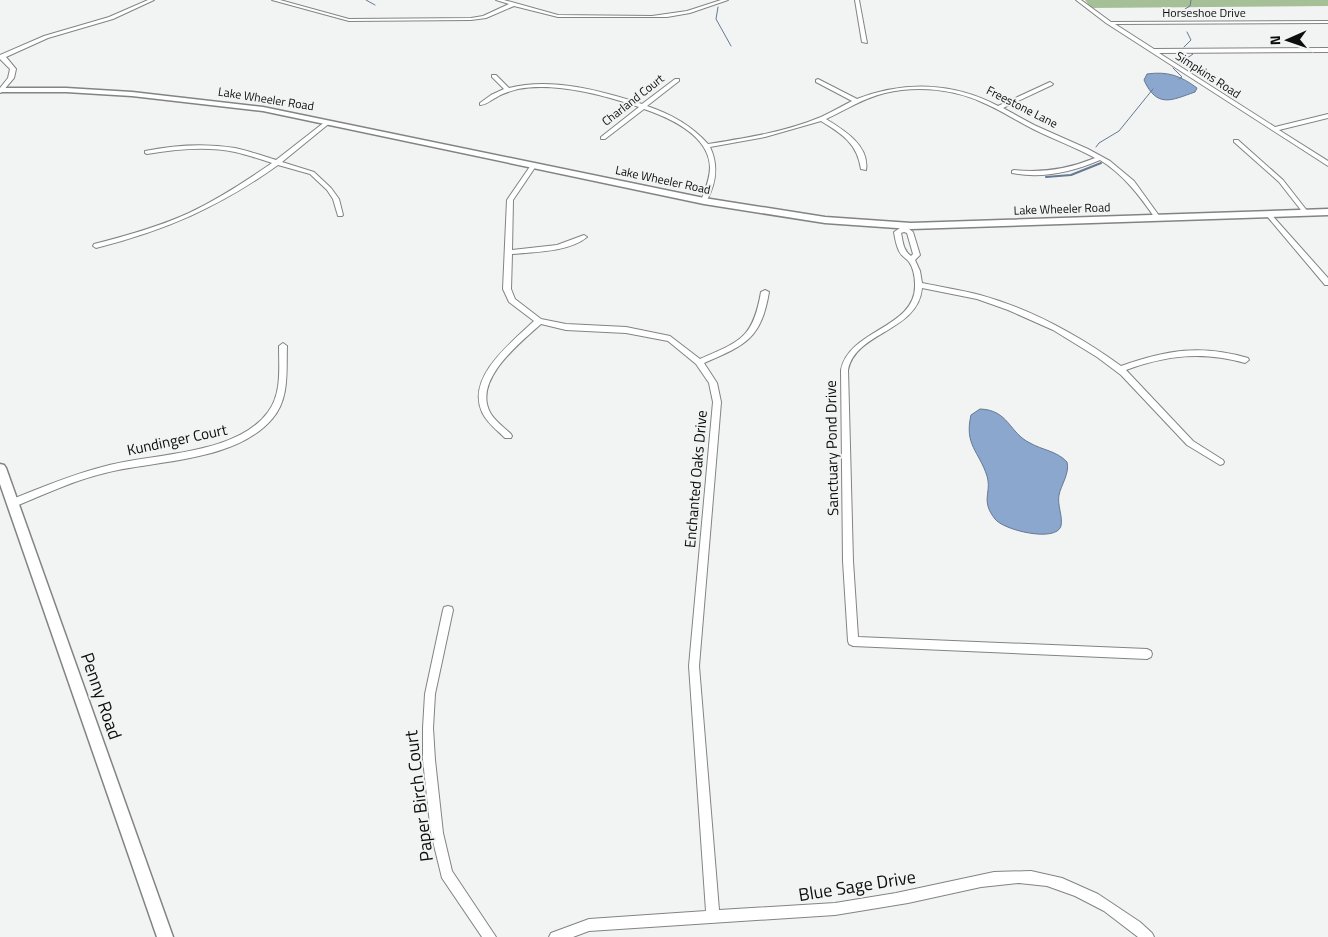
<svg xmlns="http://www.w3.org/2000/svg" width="1328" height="937" font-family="'Titillium Web',sans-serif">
<rect width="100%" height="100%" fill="#f2f3f3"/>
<path fill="#a5c096" d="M 1085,0 L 1328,0 L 1328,6 L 1091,8 Z"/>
<g fill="#8ba7ce" stroke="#657994">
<path d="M 1147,74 C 1168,71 1181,76 1197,88 L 1195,92 C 1172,100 1157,109 1144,80 Z"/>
<path d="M 980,409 C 1009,410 1009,433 1030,443 C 1042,450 1057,451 1067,462 C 1070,473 1061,485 1059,495 C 1057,505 1063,516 1061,526 C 1056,543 1003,530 995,519 C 980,500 992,493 987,476 C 979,451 964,445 971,415 Z"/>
</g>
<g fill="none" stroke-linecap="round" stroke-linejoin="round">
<g stroke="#657994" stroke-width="1">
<path d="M 366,0 L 375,5"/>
<path d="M 718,7 L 716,19 L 731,46"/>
<path d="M 1185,9 L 1190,6 L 1191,0"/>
<path d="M 1184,47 L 1191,40 L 1187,32"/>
<path d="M 1180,63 L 1193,54 L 1190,52"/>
<path d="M 1173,68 L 1182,77 L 1179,79"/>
<path d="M 1096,147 L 1099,143 L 1119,131 L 1153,89"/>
</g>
<path stroke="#657994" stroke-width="2" d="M 1046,177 L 1071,175 L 1101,163"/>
<g stroke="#828384" stroke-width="2">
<g id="minor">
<path d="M 148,0 L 154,0 L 113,19 L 48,38 L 6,57 L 16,69 L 14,78 L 2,92 L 0,93 L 0,88 L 8,78 L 10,69 L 0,59 L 0,55 L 44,36 L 109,17 Z"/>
<path d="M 272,0 L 280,0 L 349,19 L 471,18 L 483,16 L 509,4 L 496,0 L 504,0 L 558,15 L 652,16 L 687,11 L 721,0 L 728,0 L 690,13 L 667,17 L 558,17 L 514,6 L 486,18 L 471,20 L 349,21 Z"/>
<path d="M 855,0 L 859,0 L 867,43 L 862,42 Z"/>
<path d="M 1076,0 L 1081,0 L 1111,22 L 1328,21 L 1328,23 L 1115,24 L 1154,49 L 1328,48 L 1328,52 L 1159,53 L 1275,127 L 1328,114 L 1328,118 L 1279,130 L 1328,161 L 1328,166 L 1106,23 Z"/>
<path d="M 492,75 L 496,75 L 509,88 C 552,77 602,91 642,104 L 675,79 L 679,79 L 679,81 L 647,106 C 671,114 691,125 708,144 C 746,138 785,132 821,117 C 832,112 842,106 852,101 L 816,82 L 816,80 L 818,79 L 857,99 C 904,81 953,82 998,106 L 1050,82 L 1053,84 L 1052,85 L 1003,108 L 1034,125 L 1088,149 L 1110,161 L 1134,181 L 1160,217 L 1159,218 L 1155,218 C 1139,195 1124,175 1100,160 C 1072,172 1042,179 1012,173 L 1012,171 L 1014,170 C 1043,173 1068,169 1095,158 C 1075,147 1053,139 1033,129 C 1017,121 1002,111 986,104 C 955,89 918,85 885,93 C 863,98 846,110 826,119 C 844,130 870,146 866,170 L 861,169 C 857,143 842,134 821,121 L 765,137 L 710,147 C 719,166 716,184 706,202 L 704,203 L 701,201 C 705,190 710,179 710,167 C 709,135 670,118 644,109 L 605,139 L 601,139 L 601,137 L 639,107 C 604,95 555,82 518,89 C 511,91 503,93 497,97 C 491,100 486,105 480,105 L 480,103 L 491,95 L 504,89 L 492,77 Z"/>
<path d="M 326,121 L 331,122 L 282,162 L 314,172 L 331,188 L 339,199 L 343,215 L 342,216 L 338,216 L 333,199 L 327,190 L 310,174 L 278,165 C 219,207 166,230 96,248 L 93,246 L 94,244 C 126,236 158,227 189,213 C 218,199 246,181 272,163 C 260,159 248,155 235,152 C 207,146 176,149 147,154 L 145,153 L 145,151 C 174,145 205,143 235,148 C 249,151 263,156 276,160 Z"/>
<path d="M 1234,140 L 1238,140 L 1283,180 L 1308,212 L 1308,214 L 1304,214 L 1279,182 L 1234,142 Z"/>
<path d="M 531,165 L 536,166 L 513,200 L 512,250 L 557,245 L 584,235 L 587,237 C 569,252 534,252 512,254 L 511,289 L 515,299 L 541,319 L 566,324 L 626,327 L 670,336 L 700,359 C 741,341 753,338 761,292 L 765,290 L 769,292 C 761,339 746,345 704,363 L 717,383 L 721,402 L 699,666 L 719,910 L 835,903 L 896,893 L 994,872 L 1031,871 L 1062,878 L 1098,894 L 1140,922 L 1152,933 L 1154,937 L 1138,937 L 1104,911 L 1075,896 L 1047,886 L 1019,883 L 981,887 L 908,903 L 835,915 L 589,931 L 573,937 L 549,937 L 551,933 L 589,919 L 706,911 L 689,666 L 713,402 L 709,383 L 696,364 L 668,341 L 626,333 L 566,330 L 541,324 C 520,343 471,381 491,414 C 496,422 505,428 511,434 L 512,436 L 511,438 L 505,438 C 497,430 487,423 482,412 C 466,377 512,342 534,321 L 509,302 L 503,289 L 507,200 Z"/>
<path d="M 1268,212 L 1270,213 L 1328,278 L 1328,285 L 1325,285 L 1266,215 L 1265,214 Z"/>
<path d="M 903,224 L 913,232 L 920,255 L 915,260 L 920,271 L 922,283 C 941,287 961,290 980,295 C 1031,309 1078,335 1121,366 C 1166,350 1201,344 1248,358 L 1249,360 L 1245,363 C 1203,351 1167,355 1126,370 L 1193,441 L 1223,460 L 1224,462 L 1223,464 L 1220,465 L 1187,445 L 1121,375 L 1097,357 L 1053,330 L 1008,310 L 977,299 L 922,288 C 918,332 856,331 848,370 L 853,561 L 858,637 L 1147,649 L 1151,651 L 1152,654 L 1151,657 L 1147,659 L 853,646 L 849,644 L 848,641 L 843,561 L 841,370 C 849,329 917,328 915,284 C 915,277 913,267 909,262 C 906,258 901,256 899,251 C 896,245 895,238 894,232 L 900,228 L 900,226 ZM 904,232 L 907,233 L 913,254 L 911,256 C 903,250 903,242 901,233 Z"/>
<path d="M 283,343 L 287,346 C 286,370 290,399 272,419 C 235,462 157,460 105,473 C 75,480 45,494 16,506 L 10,506 L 8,503 L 10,500 C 40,488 71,475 102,467 C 151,453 236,456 268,412 C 282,394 279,368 279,346 Z"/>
<path d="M 448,606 L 452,607 L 453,610 L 435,694 L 433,728 L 435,760 L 443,833 L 452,871 L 496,937 L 482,937 L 442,878 L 431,833 L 423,760 L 423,728 L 425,694 L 443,610 L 444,607 Z"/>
</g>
</g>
<g stroke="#828384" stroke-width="3">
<g id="tertiary">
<path d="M 0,88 L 66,88 L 132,92 L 263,107 L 704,198 L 825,217 L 911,223 L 1328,209 L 1328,215 L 911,229 L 825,223 L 704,204 L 263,111 L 132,96 L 66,92 L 0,92 Z"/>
<path d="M 0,464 L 4,465 L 6,468 L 173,937 L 157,937 L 0,484 Z"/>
</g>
</g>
<use href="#minor" fill="#fff" fill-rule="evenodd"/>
<use href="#tertiary" fill="#fff" fill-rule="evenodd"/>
</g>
<g text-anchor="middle" stroke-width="4" stroke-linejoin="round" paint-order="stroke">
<g font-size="12" fill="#0c0d0d" stroke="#f2f3f3">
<text x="1204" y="17">Horseshoe Drive</text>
<text transform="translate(1208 75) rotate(33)" y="4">Simpkins Road</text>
<text transform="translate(266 99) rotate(9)" y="4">Lake Wheeler Road</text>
<text transform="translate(633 100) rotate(-38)" y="4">Charland Court</text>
<text transform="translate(1022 107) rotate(27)" y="4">Freestone Lane</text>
<text transform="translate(663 180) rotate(12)" y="4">Lake Wheeler Road</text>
<text transform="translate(1062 209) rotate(-2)" y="4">Lake Wheeler Road</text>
</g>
<g font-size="15" fill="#0c0d0d" stroke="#f2f3f3">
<text transform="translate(177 440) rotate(-12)" y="5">Kundinger Court</text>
<text transform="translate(832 448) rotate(-91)" y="5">Sanctuary Pond Drive</text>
<text transform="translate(696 479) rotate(-85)" y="5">Enchanted Oaks Drive</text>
</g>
<g font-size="18" fill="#0c0d0d" stroke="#f2f3f3">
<text transform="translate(101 696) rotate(71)" y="6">Penny Road</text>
<text transform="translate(419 796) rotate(-97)" y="6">Paper Birch Court</text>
<text transform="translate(857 886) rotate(-9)" y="6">Blue Sage Drive</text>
</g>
</g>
<g transform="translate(1288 40) rotate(268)" stroke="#f2f3f3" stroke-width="4" paint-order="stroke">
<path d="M0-4L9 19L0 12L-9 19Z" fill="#0c0d0d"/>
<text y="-8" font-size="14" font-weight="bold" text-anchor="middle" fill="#0c0d0d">N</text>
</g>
</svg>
